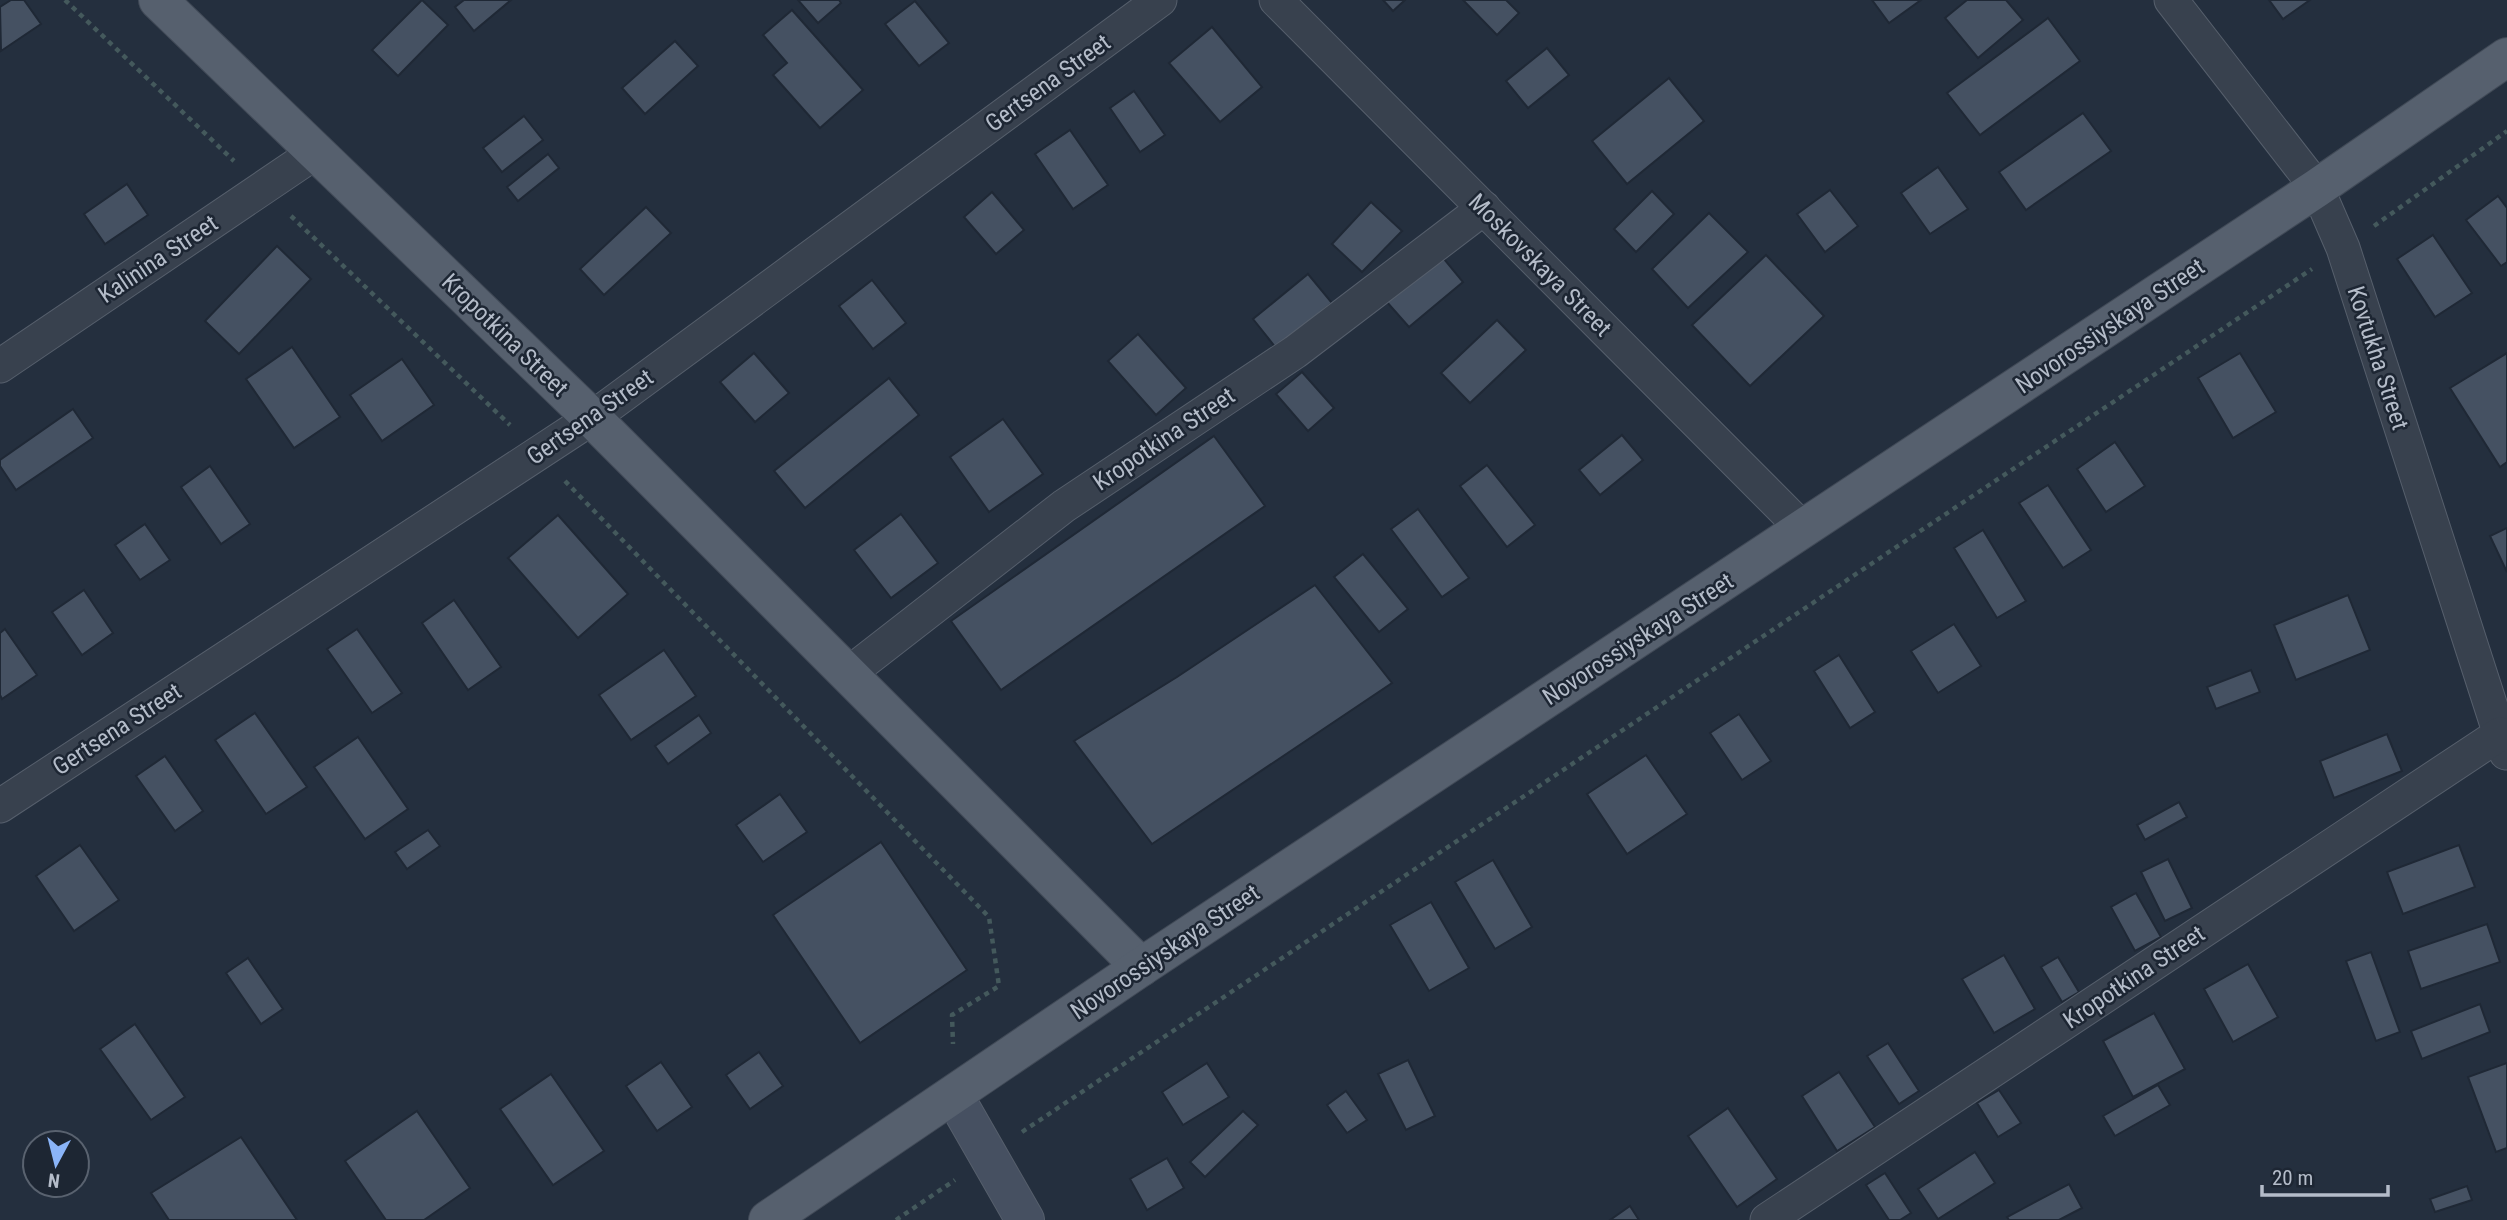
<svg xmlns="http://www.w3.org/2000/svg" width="2507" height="1220" font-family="'Roboto Condensed',sans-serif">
<rect width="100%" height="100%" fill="#242f3e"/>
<g fill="#455162" stroke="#1f2835" stroke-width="2">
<path d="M 11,0 L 24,0 L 41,24 L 1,51 L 0,7 Z"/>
<path d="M 422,0 L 448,25 L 398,76 L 372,50 Z"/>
<path d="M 464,0 L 511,0 L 474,31 L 455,7 Z"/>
<path d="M 798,0 L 839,0 L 841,3 L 818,23 Z"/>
<path d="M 1383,0 L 1405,0 L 1393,11 Z"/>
<path d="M 1463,0 L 1506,0 L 1519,13 L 1497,35 Z"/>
<path d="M 1872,0 L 1921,0 L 1889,23 Z"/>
<path d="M 1967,0 L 2006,0 L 2023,20 L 1978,58 L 1945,18 Z"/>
<path d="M 2269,0 L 2310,0 L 2283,19 Z"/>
<path d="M 915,1 L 949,43 L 919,66 L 885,24 Z"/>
<path d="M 792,10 L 863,90 L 820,128 L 773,75 L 787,63 L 763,35 Z"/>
<path d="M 2048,18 L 2080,61 L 1980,135 L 1947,93 Z"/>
<path d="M 1212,27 L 1262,87 L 1220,122 L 1169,63 Z"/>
<path d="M 675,41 L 698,66 L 645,114 L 622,88 Z"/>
<path d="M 1547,48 L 1569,75 L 1528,108 L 1506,81 Z"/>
<path d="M 1669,78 L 1704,121 L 1627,184 L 1592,141 Z"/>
<path d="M 1134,91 L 1165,135 L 1140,152 L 1110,108 Z"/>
<path d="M 2083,113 L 2111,151 L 2026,210 L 1999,172 Z"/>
<path d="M 524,116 L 543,140 L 502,172 L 483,148 Z"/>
<path d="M 1070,130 L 1108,185 L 1073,209 L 1035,154 Z"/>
<path d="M 548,154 L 559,168 L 518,201 L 507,187 Z"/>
<path d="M 1938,167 L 1968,209 L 1930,234 L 1901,193 Z"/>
<path d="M 127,184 L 148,215 L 105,244 L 84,214 Z"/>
<path d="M 1830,190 L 1858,226 L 1825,252 L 1797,214 Z"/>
<path d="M 1652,191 L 1674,214 L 1636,252 L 1614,229 Z"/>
<path d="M 992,192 L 1024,230 L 996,254 L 964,217 Z"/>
<path d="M 2498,196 L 2507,208 L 2507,262 L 2501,266 L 2466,220 Z"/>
<path d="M 1371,202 L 1402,231 L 1362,272 L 1332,244 Z"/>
<path d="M 646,207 L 671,233 L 604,295 L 580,269 Z"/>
<path d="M 1709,213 L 1748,252 L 1688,308 L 1652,269 Z"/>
<path d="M 2433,235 L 2472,293 L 2435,317 L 2397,259 Z"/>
<path d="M 277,246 L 311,279 L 239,354 L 205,321 Z"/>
<path d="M 1440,254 L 1463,282 L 1409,327 L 1386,301 Z"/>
<path d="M 1766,255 L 1824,316 L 1750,386 L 1692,325 Z"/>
<path d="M 1308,274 L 1332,303 L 1276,348 L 1253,319 Z"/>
<path d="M 872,280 L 906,323 L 873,349 L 839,306 Z"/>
<path d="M 1497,320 L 1526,350 L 1470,403 L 1441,373 Z"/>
<path d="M 1138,334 L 1186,388 L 1156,415 L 1108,361 Z"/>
<path d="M 292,347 L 340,417 L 294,448 L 246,379 Z"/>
<path d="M 754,353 L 789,393 L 755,422 L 720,382 Z"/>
<path d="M 2240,353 L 2276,412 L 2233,438 L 2198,378 Z"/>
<path d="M 2507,353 L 2507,462 L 2500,467 L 2450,388 Z"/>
<path d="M 402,359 L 434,405 L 382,441 L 350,395 Z"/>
<path d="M 1302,372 L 1334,408 L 1308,431 L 1276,394 Z"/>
<path d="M 889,378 L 919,415 L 805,508 L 774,471 Z"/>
<path d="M 73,409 L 93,438 L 16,490 L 0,466 L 0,460 Z"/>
<path d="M 1003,419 L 1043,474 L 989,512 L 950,457 Z"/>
<path d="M 1622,435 L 1643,460 L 1600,495 L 1579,470 Z"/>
<path d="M 1214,436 L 1265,506 L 1001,690 L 951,621 Z"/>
<path d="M 2115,442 L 2145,486 L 2106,512 L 2077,469 Z"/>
<path d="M 1487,465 L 1535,525 L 1507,547 L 1460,486 Z"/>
<path d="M 210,466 L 250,524 L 221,544 L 181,487 Z"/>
<path d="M 2048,485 L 2091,550 L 2063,568 L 2019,503 Z"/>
<path d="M 1418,509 L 1469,578 L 1442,597 L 1391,529 Z"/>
<path d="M 901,514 L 938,563 L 891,598 L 854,550 Z"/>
<path d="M 558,515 L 628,594 L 578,638 L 508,558 Z"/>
<path d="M 145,524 L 170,560 L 140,580 L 115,545 Z"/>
<path d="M 2507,528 L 2507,572 L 2490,536 Z"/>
<path d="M 1983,530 L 2026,601 L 1997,618 L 1954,548 Z"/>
<path d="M 1363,554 L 1408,609 L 1379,632 L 1334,577 Z"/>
<path d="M 1315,585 L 1392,683 L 1152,844 L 1074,741 L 1177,677 Z"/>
<path d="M 84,590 L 113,633 L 82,655 L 52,612 Z"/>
<path d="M 2348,595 L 2370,650 L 2296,680 L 2274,625 Z"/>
<path d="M 454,600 L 501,667 L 468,690 L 422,623 Z"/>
<path d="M 1954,624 L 1981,666 L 1938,693 L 1911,651 Z"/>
<path d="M 5,629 L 37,675 L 2,699 L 0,695 L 0,633 Z"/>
<path d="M 357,629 L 402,693 L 372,713 L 327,649 Z"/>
<path d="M 664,650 L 696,696 L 631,740 L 599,695 Z"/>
<path d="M 1839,655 L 1875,712 L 1850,728 L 1814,671 Z"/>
<path d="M 2251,670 L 2260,692 L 2216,709 L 2207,687 Z"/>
<path d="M 255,713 L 307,787 L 266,814 L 215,740 Z"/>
<path d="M 1739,714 L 1771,761 L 1742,780 L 1710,733 Z"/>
<path d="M 699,715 L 711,733 L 668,764 L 655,746 Z"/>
<path d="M 2387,734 L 2402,771 L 2334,798 L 2320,761 Z"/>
<path d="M 358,737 L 408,809 L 365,839 L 314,767 Z"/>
<path d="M 1646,755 L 1687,814 L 1627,854 L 1587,794 Z"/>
<path d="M 165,756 L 203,811 L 175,831 L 136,776 Z"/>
<path d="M 780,794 L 807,832 L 763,862 L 736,825 Z"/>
<path d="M 2179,802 L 2187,817 L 2145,840 L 2137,825 Z"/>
<path d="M 428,830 L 440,846 L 407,869 L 395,852 Z"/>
<path d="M 881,842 L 967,970 L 860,1043 L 773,915 Z"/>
<path d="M 80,845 L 119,900 L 74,931 L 36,876 Z"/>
<path d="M 2459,845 L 2475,887 L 2403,914 L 2387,872 Z"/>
<path d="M 2168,859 L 2192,908 L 2165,921 L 2141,872 Z"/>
<path d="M 1493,860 L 1532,927 L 1495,949 L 1455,882 Z"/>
<path d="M 2136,893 L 2161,937 L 2135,951 L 2111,907 Z"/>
<path d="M 1431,902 L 1469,968 L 1429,991 L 1390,925 Z"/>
<path d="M 2487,924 L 2500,962 L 2421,989 L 2408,951 Z"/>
<path d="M 2371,952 L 2400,1032 L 2376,1041 L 2346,961 Z"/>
<path d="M 2004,955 L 2035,1009 L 1994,1033 L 1962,979 Z"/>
<path d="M 2058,957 L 2079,992 L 2062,1002 L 2041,967 Z"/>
<path d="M 248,958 L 283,1009 L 261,1024 L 226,973 Z"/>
<path d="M 2248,964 L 2278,1017 L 2233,1042 L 2204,989 Z"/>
<path d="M 2480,1004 L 2490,1032 L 2422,1059 L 2411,1031 Z"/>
<path d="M 2154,1013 L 2185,1069 L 2133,1097 L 2103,1041 Z"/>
<path d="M 135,1024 L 185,1097 L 151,1120 L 100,1049 Z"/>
<path d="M 1888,1043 L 1919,1091 L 1899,1104 L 1867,1056 Z"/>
<path d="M 759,1052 L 783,1086 L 750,1109 L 726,1075 Z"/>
<path d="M 1408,1060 L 1435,1116 L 1406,1130 L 1378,1074 Z"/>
<path d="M 661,1062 L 692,1107 L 657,1131 L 626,1086 Z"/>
<path d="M 1207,1063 L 1229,1097 L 1183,1125 L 1162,1092 Z"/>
<path d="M 2507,1063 L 2507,1148 L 2496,1152 L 2468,1077 Z"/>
<path d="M 1839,1072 L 1875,1127 L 1837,1151 L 1802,1096 Z"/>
<path d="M 551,1074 L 604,1151 L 553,1185 L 500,1109 Z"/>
<path d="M 2158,1085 L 2170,1105 L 2115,1136 L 2103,1116 Z"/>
<path d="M 1999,1090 L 2021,1123 L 1998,1137 L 1977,1103 Z"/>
<path d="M 1346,1091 L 1367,1120 L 1347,1133 L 1327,1105 Z"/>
<path d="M 1728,1108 L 1777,1179 L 1737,1207 L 1688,1136 Z"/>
<path d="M 417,1111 L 470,1188 L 424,1220 L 386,1220 L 345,1161 Z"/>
<path d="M 1243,1111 L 1258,1125 L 1205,1177 L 1190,1162 Z"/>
<path d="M 241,1137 L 297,1220 L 169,1220 L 151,1193 Z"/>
<path d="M 1975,1152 L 1995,1183 L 1938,1219 L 1918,1189 Z"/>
<path d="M 1167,1158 L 1184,1188 L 1147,1210 L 1130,1179 Z"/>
<path d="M 1885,1173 L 1911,1213 L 1900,1220 L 1889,1220 L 1866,1185 Z"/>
<path d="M 2069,1184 L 2082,1208 L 2059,1220 L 2009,1220 L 2007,1217 Z"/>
<path d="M 2467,1186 L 2472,1200 L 2435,1212 L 2430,1199 Z"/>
<path d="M 1630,1206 L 1639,1220 L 1610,1220 Z"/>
</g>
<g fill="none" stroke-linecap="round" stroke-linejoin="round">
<g stroke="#565f6c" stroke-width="35">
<g id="minor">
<path d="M 1276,0 L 1804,530"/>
<path d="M 2171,0 L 2317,188 L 2343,248 L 2506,753"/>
<path d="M 0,366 L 316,152"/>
<path d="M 848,674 L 1064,506 L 1295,352 L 1484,208"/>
<path d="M 0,806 L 592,418 L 1160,0"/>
<path d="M 1767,1220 L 2500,734"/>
</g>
</g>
<g stroke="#565f6c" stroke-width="40">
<path id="secondary" d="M 954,1096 L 1025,1220"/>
</g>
<g stroke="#414a57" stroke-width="40">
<g id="primary">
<path d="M 158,0 L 592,418 L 1141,967"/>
<path d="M 768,1220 L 1141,967 L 2317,188 L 2507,57"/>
</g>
</g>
<g stroke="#44595c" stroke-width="4.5" stroke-dasharray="5 5" stroke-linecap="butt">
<path d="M 65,0 L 234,161"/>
<path d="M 291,216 L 510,425"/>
<path d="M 2374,226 L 2507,131"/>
<path d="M 565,481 L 989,917 L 999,986 L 952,1015 L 953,1044"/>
<path d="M 1022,1132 L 2312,269"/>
<path d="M 896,1220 L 955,1180"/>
</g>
<use href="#minor" stroke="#38414e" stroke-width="33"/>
<use href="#secondary" stroke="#465061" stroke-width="38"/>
<use href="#primary" stroke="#56606e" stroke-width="38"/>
</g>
<g text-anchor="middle" stroke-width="5" stroke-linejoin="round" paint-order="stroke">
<g font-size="24" fill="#b4bcc9" stroke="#1d2633">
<text transform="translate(1048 83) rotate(-36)" y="8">Gertsena Street</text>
<text transform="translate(158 259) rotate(-34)" y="8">Kalinina Street</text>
<text transform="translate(1540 265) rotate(45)" y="8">Moskovskaya Street</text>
<text transform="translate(2110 326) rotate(-34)" y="8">Novorossiyskaya Street</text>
<text transform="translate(505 335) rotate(44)" y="8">Kropotkina Street</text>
<text transform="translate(2378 358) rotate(72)" y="8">Kovtukha Street</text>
<text transform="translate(590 417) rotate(-35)" y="8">Gertsena Street</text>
<text transform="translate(1164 439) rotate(-34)" y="8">Kropotkina Street</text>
<text transform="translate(1638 639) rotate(-33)" y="8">Novorossiyskaya Street</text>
<text transform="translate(117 729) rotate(-33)" y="8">Gertsena Street</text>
<text transform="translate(1165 952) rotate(-34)" y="8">Novorossiyskaya Street</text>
<text transform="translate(2134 977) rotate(-34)" y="8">Kropotkina Street</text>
</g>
</g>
<g transform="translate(56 1164) rotate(187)"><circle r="33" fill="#1d2633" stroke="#59626f" stroke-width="2"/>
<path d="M0-5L12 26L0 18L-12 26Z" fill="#8ab4f8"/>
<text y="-10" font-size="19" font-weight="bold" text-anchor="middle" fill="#b4bcc9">N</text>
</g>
<path d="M2262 1185v10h126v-10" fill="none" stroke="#b4bcc9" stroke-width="3.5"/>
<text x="2272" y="1185" font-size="21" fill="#b4bcc9" stroke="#1d2633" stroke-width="5" paint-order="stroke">20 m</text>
</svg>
